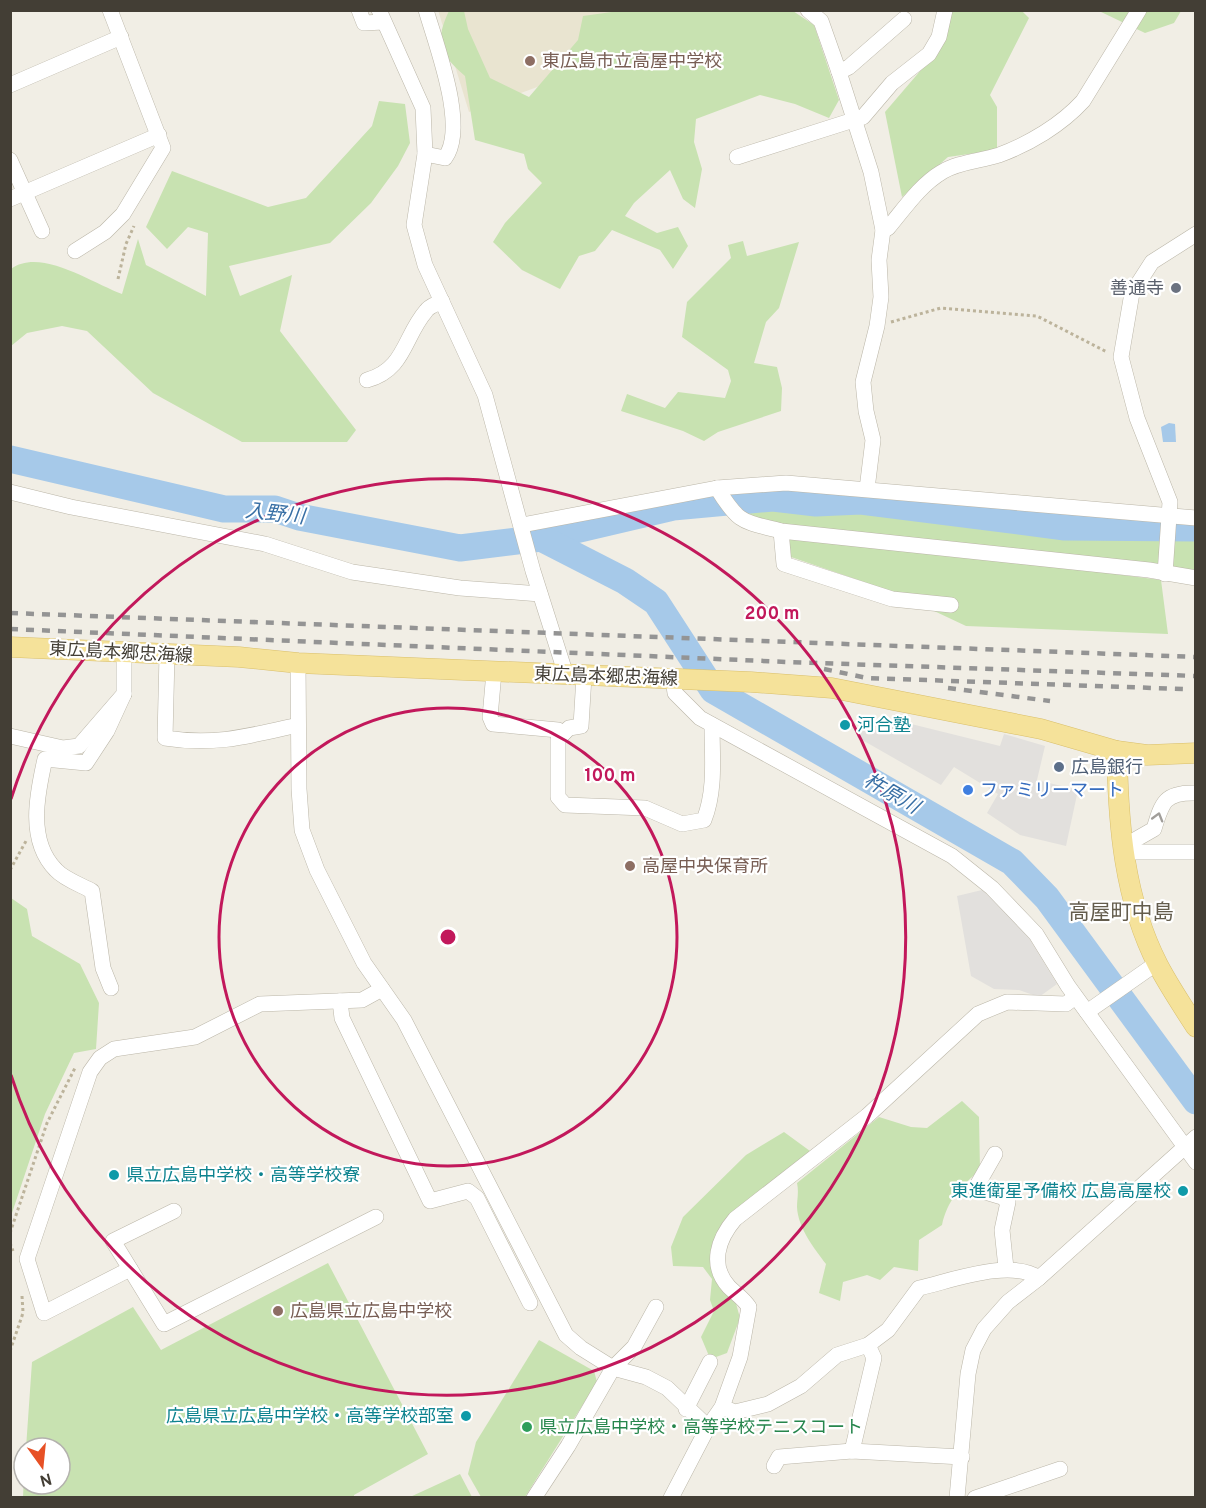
<svg xmlns="http://www.w3.org/2000/svg" width="1206" height="1508" font-family="Overpass,'Noto Sans JP',sans-serif">
<rect width="100%" height="100%" fill="#f1eee5"/>
<path fill="#e9e4d0" d="M 438,10 L 744,11 L 469,112 Z"/>
<g fill="#c8e2b1">
<path d="M 626,10 L 793,11 L 814,25 L 839,100 L 829,118 L 795,104 L 760,95 L 696,119 L 694,142 L 702,169 L 695,208 L 683,199 L 670,170 L 634,203 L 625,216 L 657,233 L 678,227 L 688,246 L 673,269 L 660,250 L 612,230 L 595,251 L 579,256 L 560,289 L 522,270 L 493,242 L 505,223 L 542,183 L 528,169 L 524,154 L 475,140 L 465,76 C 440,54 434,42 449,11 L 464,11 L 468,29 L 490,78 L 529,97 L 578,40 L 583,16 Z"/>
<path d="M 949,11 L 1022,11 L 1029,18 L 990,95 L 997,107 L 997,150 L 948,157 L 902,197 L 885,112 L 933,56 Z"/>
<path d="M 1099,11 L 1181,11 L 1174,23 L 1145,33 Z"/>
<path d="M 379,101 L 405,104 L 410,143 L 398,166 L 371,203 L 330,243 L 229,266 L 240,296 L 292,275 L 280,331 L 356,430 L 347,442 L 242,442 L 153,393 L 87,331 L 62,326 L 27,333 L 11,346 L 11,269 C 40,247 92,283 122,294 L 138,239 L 146,265 L 206,296 L 208,233 L 188,227 L 167,249 L 146,227 L 172,171 L 268,207 L 306,198 L 372,126 Z"/>
<path d="M 743,241 L 747,256 L 799,242 L 779,308 L 766,322 L 754,363 L 777,367 L 782,388 L 781,411 L 718,432 L 704,441 L 683,431 L 621,411 L 627,394 L 665,408 L 678,392 L 725,398 L 731,381 L 728,370 L 682,337 L 687,302 L 731,258 L 728,245 Z"/>
<path d="M 739,506 L 931,516 L 1054,532 L 1195,539 L 1195,573 L 805,534 L 1161,580 L 1168,634 L 966,626 L 896,593 L 791,557 L 788,531 L 742,520 Z"/>
<path d="M 11,898 L 27,909 L 32,936 L 80,964 L 99,1003 L 96,1049 L 74,1053 L 45,1114 L 11,1216 Z"/>
<path d="M 962,1101 L 979,1117 L 980,1170 C 961,1186 947,1201 942,1225 L 919,1240 L 918,1271 L 894,1267 L 880,1280 L 867,1275 L 843,1282 L 840,1301 L 819,1293 L 826,1264 C 814,1248 798,1228 797,1207 C 797,1199 799,1192 797,1183 L 879,1117 L 911,1127 L 927,1128 Z"/>
<path d="M 784,1132 L 810,1151 L 719,1229 L 711,1260 L 734,1296 L 740,1318 L 727,1353 L 705,1361 L 709,1356 L 701,1337 L 714,1311 L 710,1300 L 712,1279 L 703,1267 L 673,1266 L 671,1247 L 683,1217 L 746,1155 Z"/>
<path d="M 328,1263 L 428,1454 L 354,1495 L 354,1497 L 23,1497 L 24,1476 L 24,1484 L 60,1484 L 60,1448 L 26,1448 L 32,1362 L 133,1307 L 161,1350 Z"/>
<path d="M 539,1340 L 594,1371 L 597,1382 L 525,1497 L 481,1497 L 468,1474 L 476,1442 Z"/>
<path d="M 460,1474 L 472,1497 L 410,1497 Z"/>
</g>
<g fill="#e2e0dd">
<path d="M 887,718 L 1000,746 L 1004,734 L 1045,746 L 1037,780 L 1078,790 L 1066,846 L 1020,835 L 987,813 L 998,794 L 954,767 L 941,785 L 857,737 L 862,726 L 882,732 Z"/>
<path d="M 982,890 L 1004,909 L 1029,938 L 1057,984 L 1039,997 L 1019,990 L 994,989 L 971,976 L 957,896 Z"/>
</g>
<path fill="#a6c9e9" d="M 1169,423 L 1175,424 L 1176,442 L 1163,442 L 1161,427 Z"/>
<g fill="none" stroke-linecap="round" stroke-linejoin="round">
<g stroke="#a6c9e9" stroke-width="27">
<path d="M 10,459 L 224,509 L 275,509 L 299,517 L 460,548 L 541,538 L 673,507 L 773,498 L 816,503 L 861,501 L 1065,527 L 1196,528"/>
<path d="M 541,538 L 625,581 L 656,602 L 713,690 L 1012,862 L 1047,898 L 1196,1101"/>
</g>
<g stroke="#bbb6a8" stroke-width="16">
<g id="minor">
<path d="M 359,10 L 364,23 L 383,22"/>
<path d="M 379,10 L 423,108 L 425,154 L 414,225 L 425,265 L 485,395 L 533,571 L 566,675"/>
<path d="M 808,10 L 821,21 L 839,72 L 871,172 L 883,230 L 879,260 L 881,297 L 877,326 L 863,382 L 866,411 L 873,440 L 867,489"/>
<path d="M 839,72 L 849,67 L 904,19"/>
<path d="M 10,85 L 121,37"/>
<path d="M 425,154 L 445,158 C 468,127 436,45 426,10"/>
<path d="M 737,157 L 863,117 L 892,83 L 929,54 L 939,37 L 945,10"/>
<path d="M 10,160 L 42,231"/>
<path d="M 10,199 L 159,135"/>
<path d="M 883,230 L 888,228 C 904,209 920,185 942,172 C 958,162 981,161 999,155 C 1029,144 1061,125 1083,101 L 1139,10"/>
<path d="M 75,251 L 105,232 L 123,214 L 163,148 L 110,10"/>
<path d="M 367,380 C 405,370 404,336 426,311 C 429,306 437,304 442,301"/>
<path d="M 717,488 C 739,524 742,521 781,531 L 1149,570 L 1196,578"/>
<path d="M 10,492 L 71,507 L 265,544 L 352,572 L 460,588 L 540,594"/>
<path d="M 522,525 L 717,488 L 786,483 L 1196,518"/>
<path d="M 781,531 L 784,564 L 892,599 L 951,605"/>
<path d="M 1165,574 L 1170,502 L 1137,418 L 1121,357 L 1132,293 L 1152,262 L 1196,234"/>
<path d="M 167,655 L 165,738 C 215,746 249,736 298,725"/>
<path d="M 298,663 L 299,789 L 302,830 L 317,870 L 364,963 L 404,1020 L 566,1335 L 581,1348 L 613,1368 L 646,1377 L 667,1388 L 708,1427"/>
<path d="M 494,672 L 490,717 L 493,724 L 558,730 L 564,733"/>
<path d="M 584,676 L 581,726 L 569,728 L 558,739 L 558,797 L 565,805 L 645,808 L 682,824 L 704,820 C 716,790 712,756 712,725"/>
<path d="M 673,679 L 675,693 L 700,718 L 952,856 L 992,888 L 1036,934 L 1068,986 L 1196,1162"/>
<path d="M 10,736 L 63,748 L 79,746 L 124,694 L 124,653"/>
<path d="M 1123,852 L 1133,841 L 1154,829 C 1162,802 1165,792 1196,793"/>
<path d="M 1123,852 L 1196,852"/>
<path d="M 111,988 L 103,968 L 92,891 C 81,885 64,879 56,870 C 27,841 37,794 45,759 L 86,763 L 107,731 L 124,694"/>
<path d="M 340,1001 L 342,1018 L 430,1201 L 468,1191 L 477,1198 L 530,1303"/>
<path d="M 1087,1012 L 1157,963"/>
<path d="M 995,1154 L 975,1189 L 1002,1197 L 1008,1202 L 1002,1230 L 1006,1268"/>
<path d="M 174,1211 L 113,1241 L 164,1324 L 376,1217"/>
<path d="M 130,1269 L 44,1313 L 27,1259 L 90,1072 L 100,1058 L 114,1049 L 195,1037 L 260,1004 L 362,1000 L 382,989"/>
<path d="M 722,1407 L 735,1412 L 768,1404 L 801,1386 L 837,1355 L 868,1345 L 888,1330 L 919,1288 C 951,1281 1010,1258 1039,1278"/>
<path d="M 686,1409 L 710,1362"/>
<path d="M 852,1451 L 874,1358 L 868,1345"/>
<path d="M 774,1466 L 779,1457 L 852,1451 L 962,1457"/>
<path d="M 534,1498 L 568,1446 L 613,1368 L 634,1347 L 656,1307"/>
<path d="M 671,1498 L 708,1427 L 722,1407 L 740,1357 L 749,1307 C 743,1298 736,1294 729,1287 C 709,1265 718,1239 735,1219 L 867,1116 L 978,1014 L 1007,1002 L 1066,1004 L 1075,997"/>
<path d="M 957,1498 L 968,1374 L 973,1350 L 984,1329 L 1008,1302 L 1039,1278 L 1196,1137"/>
<path d="M 975,1498 L 1060,1469"/>
</g>
</g>
<g stroke="#d9bf6b" stroke-width="21">
<g id="major">
<path d="M 10,647 L 239,657 L 298,663 L 751,682 L 832,688 L 1041,729 L 1117,751 L 1147,755 L 1196,753"/>
<path d="M 1117,751 C 1118,824 1124,899 1158,965 C 1169,986 1183,1007 1196,1027"/>
</g>
</g>
<g stroke="#bcb39b" stroke-width="3" stroke-dasharray="3 3" stroke-linecap="butt">
<path d="M 118,279 L 126,244 L 134,226"/>
<path d="M 891,322 L 941,308 L 1037,316 L 1107,352"/>
<path d="M 10,870 L 26,841"/>
<path d="M 10,1233 L 47,1123 L 75,1068"/>
<path d="M 10,1243 L 13,1251"/>
<path d="M 22,1296 L 23,1312"/>
<path d="M 10,1351 L 23,1313"/>
</g>
<use href="#minor" stroke="#fff" stroke-width="15"/>
<use href="#major" stroke="#f5e29a" stroke-width="20"/>
<g stroke="#949494" stroke-width="4.5" stroke-dasharray="8 8" stroke-linecap="butt">
<path d="M 10,613 L 1196,657"/>
<path d="M 10,629 L 788,662 L 1196,676"/>
<path d="M 824,669 L 867,678 L 1183,689"/>
<path d="M 948,688 L 1050,701"/>
</g>
</g>
<defs><path id="oneway-chevron" d="M-2-3.5L2.5 0L-2 3.5" fill="none" stroke-width="1.6" stroke-linecap="round" stroke-linejoin="round" transform="scale(1.5)"/></defs>
<use stroke="#a19e9a" href="#oneway-chevron" transform="translate(1158 817) rotate(-74)"/>
<g fill="none" stroke="#c2185b" stroke-width="3">
<circle cx="448" cy="937" r="229"/>
<path d="M11 799A458 458 0 1 1 11 1075"/>
</g>
<g fill="#8d6e63" stroke="#fff" stroke-width="2">
<circle cx="530" cy="61" r="6"/>
<circle cx="630" cy="866" r="6"/>
<circle cx="278" cy="1311" r="6"/>
</g>
<circle fill="#6b7280" stroke="#fff" stroke-width="2" cx="1176" cy="288" r="6"/>
<g fill="#0f9aa8" stroke="#fff" stroke-width="2">
<circle cx="845" cy="725" r="6"/>
<circle cx="114" cy="1175" r="6"/>
<circle cx="1183" cy="1191" r="6"/>
<circle cx="466" cy="1416" r="6"/>
</g>
<circle fill="#5c6f8a" stroke="#fff" stroke-width="2" cx="1059" cy="767" r="6"/>
<circle fill="#3f7fe0" stroke="#fff" stroke-width="2" cx="968" cy="790" r="6"/>
<circle fill="#2e9e5b" stroke="#fff" stroke-width="2" cx="527" cy="1427" r="6"/>
<g text-anchor="middle" stroke-width="4.5" stroke-linejoin="round" paint-order="stroke">
<g font-size="18" fill="#785e54" stroke="#fff" text-anchor="start">
<text x="542" y="67">東広島市立高屋中学校</text>
<text x="642" y="872">高屋中央保育所</text>
<text x="290" y="1317">広島県立広島中学校</text>
</g>
<g font-size="18" fill="#5b616d" stroke="#fff" text-anchor="end">
<text x="1164" y="294">善通寺</text>
</g>
<g font-size="18" fill="#433e35" stroke="#fff">
<text transform="translate(121 652) rotate(3)" y="6">東広島本郷忠海線</text>
<text transform="translate(606 676) rotate(2)" y="6">東広島本郷忠海線</text>
</g>
<g font-size="18" fill="#0d838f" stroke="#fff" text-anchor="start">
<text x="857" y="731">河合塾</text>
<text x="126" y="1181">県立広島中学校・高等学校寮</text>
<text x="1171" y="1197" text-anchor="end">東進衛星予備校 広島高屋校</text>
<text x="454" y="1422" text-anchor="end">広島県立広島中学校・高等学校部室</text>
</g>
<g font-size="18" fill="#4e5e75" stroke="#fff" text-anchor="start">
<text x="1071" y="773">広島銀行</text>
</g>
<g font-size="18" fill="#366cbe" stroke="#fff" text-anchor="start">
<text x="980" y="796">ファミリーマート</text>
</g>
<g font-size="18" fill="#27864d" stroke="#fff" text-anchor="start">
<text x="539" y="1433">県立広島中学校・高等学校テニスコート</text>
</g>
<g font-size="20" font-style="italic" fill="#386fa5" stroke="#fff">
<text transform="translate(275 513) rotate(6)" y="7">入野川</text>
<text transform="translate(892 793) rotate(30)" y="7">杵原川</text>
</g>
<g font-size="21" fill="#645d4d" stroke="#fff">
<text x="1121" y="919">高屋町中島</text>
</g>
</g>
<circle cx="448" cy="937" r="9" fill="#c2185b" stroke="#fff" stroke-width="3"/>
<g font-size="18" text-anchor="middle" font-weight="bold" fill="#c2185b" stroke="#fff" stroke-width="4.5" stroke-linejoin="round" paint-order="stroke">
<text x="772" y="619">200 m</text>
<text x="610" y="781">100 m</text>
</g>
<rect width="1206" height="1508" fill="none" stroke="#433e35" stroke-width="24"/>
<g transform="translate(42 1466) rotate(165)"><circle r="28" fill="#ffffff" stroke="#b4b2ae" stroke-width="1.5"/>
<path d="M0-4.5L10 22L0 15L-10 22Z" fill="#e75025"/>
<text y="-9" font-size="16" font-weight="bold" text-anchor="middle" fill="#433e35">N</text>
</g>
</svg>
